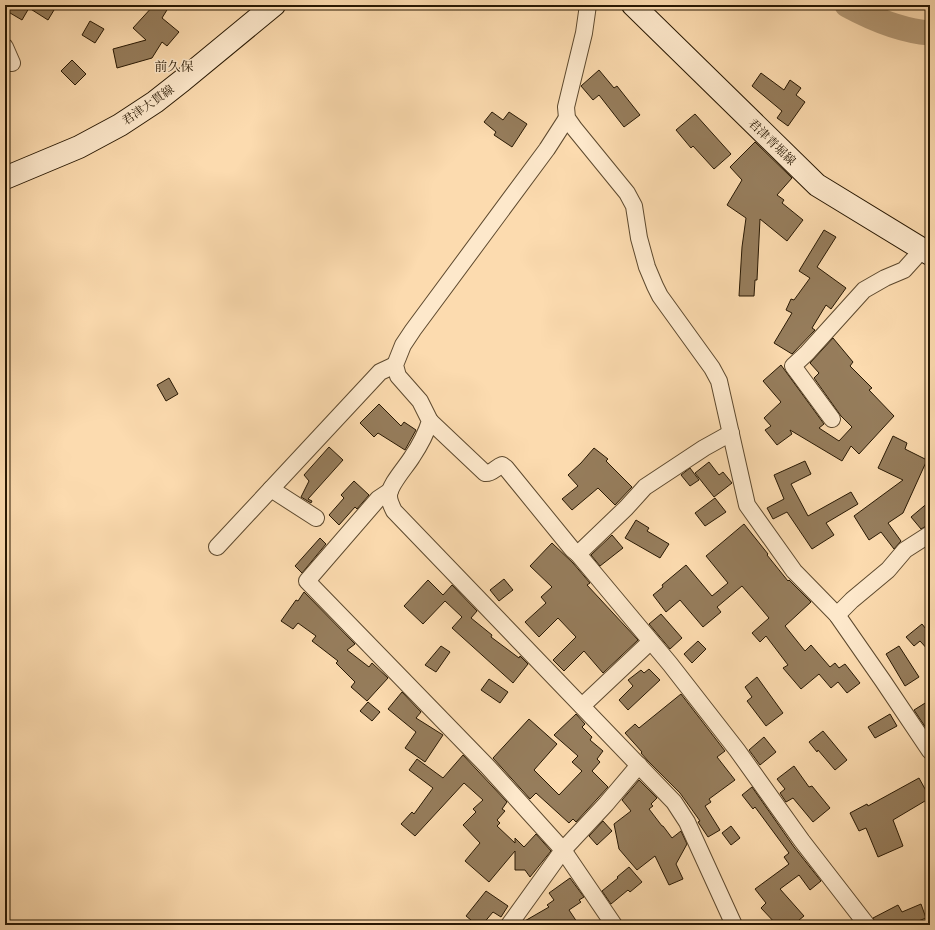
<svg xmlns="http://www.w3.org/2000/svg" width="935" height="930" font-family="Alegreya,'Noto Serif JP',serif">
<rect width="100%" height="100%" fill="#fcdbaf"/>
<filter id="stains"><feTurbulence type="fractalNoise" baseFrequency=".005" numOctaves="4"/><feColorMatrix values="0 0 0 0 .2 0 0 0 0 .09 0 0 0 0 .02 0 0 0 .5 -.17"/></filter>
<radialGradient id="worn" r=".72"><stop offset=".6" stop-color="#630" stop-opacity="0"/><stop offset="1" stop-color="#630" stop-opacity=".3"/></radialGradient>
<g fill="none" stroke-linecap="round" stroke-linejoin="round">
<path stroke="#b49975" stroke-width="25" d="M 847,5 C 871,18 903,31 930,33"/>
</g>
<g fill="#967d5c" stroke="#281803">
<path d="M 5,5 L 57,5 L 48,20 L 29,8 L 22,20 L 5,10 Z"/>
<path d="M 154,5 L 170,5 L 162,18 L 179,32 L 167,46 L 162,42 L 152,58 L 117,68 L 113,49 L 146,40 L 133,28 Z"/>
<path d="M 90,21 L 104,29 L 95,43 L 82,35 Z"/>
<path d="M 72,60 L 86,74 L 75,85 L 61,71 Z"/>
<path d="M 599,70 L 614,88 L 617,86 L 640,115 L 624,127 L 599,95 L 593,100 L 581,86 Z"/>
<path d="M 761,73 L 784,90 L 790,80 L 801,88 L 796,95 L 805,102 L 788,126 L 777,118 L 782,111 L 752,86 Z"/>
<path d="M 492,112 L 503,120 L 509,112 L 527,124 L 512,147 L 494,135 L 496,132 L 484,122 Z"/>
<path d="M 695,114 L 731,154 L 714,169 L 693,146 L 691,148 L 676,130 Z"/>
<path d="M 755,142 L 792,178 L 777,195 L 784,200 L 782,203 L 803,220 L 787,241 L 760,219 L 757,280 L 755,280 L 754,296 L 739,296 L 742,247 L 746,218 L 727,205 L 742,180 L 730,167 Z"/>
<path d="M 824,230 L 836,237 L 817,267 L 846,288 L 831,309 L 826,305 L 812,328 L 815,330 L 792,354 L 774,343 L 792,313 L 786,310 L 791,299 L 794,300 L 810,278 L 799,271 Z"/>
<path d="M 833,338 L 853,362 L 850,366 L 872,388 L 869,390 L 894,416 L 859,454 L 851,446 L 842,461 L 790,430 L 792,434 L 777,445 L 765,430 L 771,426 L 764,418 L 781,402 L 763,381 L 781,365 L 824,424 L 819,428 L 839,441 L 852,427 L 841,416 L 814,378 L 819,373 L 810,363 Z"/>
<path d="M 169,378 L 178,394 L 166,401 L 157,385 Z"/>
<path d="M 379,404 L 401,426 L 404,422 L 416,430 L 405,450 L 378,433 L 374,437 L 360,423 Z"/>
<path d="M 893,436 L 907,443 L 905,449 L 927,460 L 903,513 L 888,523 L 901,541 L 894,549 L 881,532 L 869,540 L 854,516 L 903,480 L 878,468 Z"/>
<path d="M 329,447 L 343,460 L 308,499 L 312,501 L 311,503 L 301,497 L 309,481 L 304,475 Z"/>
<path d="M 594,448 L 608,459 L 606,461 L 632,487 L 615,505 L 598,488 L 572,510 L 562,499 L 578,486 L 568,475 L 581,463 Z"/>
<path d="M 805,461 L 811,474 L 791,484 L 808,516 L 851,492 L 858,504 L 826,523 L 834,535 L 812,549 L 787,512 L 773,519 L 767,508 L 784,499 L 774,475 Z"/>
<path d="M 709,462 L 719,475 L 723,472 L 732,483 L 714,497 L 695,473 Z"/>
<path d="M 690,468 L 699,480 L 690,486 L 681,475 Z"/>
<path d="M 354,481 L 369,495 L 357,509 L 355,507 L 339,525 L 329,515 L 344,498 L 341,495 Z"/>
<path d="M 715,498 L 726,512 L 705,526 L 695,513 Z"/>
<path d="M 930,501 L 930,524 L 921,529 L 911,517 Z"/>
<path d="M 636,520 L 649,528 L 647,531 L 669,544 L 660,558 L 625,538 Z"/>
<path d="M 744,524 L 768,554 L 767,555 L 788,581 L 789,580 L 811,602 L 785,626 L 805,651 L 811,645 L 830,667 L 835,663 L 839,668 L 845,664 L 860,683 L 847,693 L 838,682 L 831,688 L 819,674 L 801,689 L 783,668 L 788,665 L 766,636 L 760,642 L 752,633 L 769,618 L 742,586 L 717,607 L 721,612 L 703,627 L 680,600 L 666,612 L 653,595 L 663,587 L 662,585 L 686,565 L 712,596 L 728,583 L 706,556 Z"/>
<path d="M 612,535 L 623,548 L 600,566 L 591,555 Z"/>
<path d="M 320,538 L 326,544 L 302,573 L 295,566 Z"/>
<path d="M 552,543 L 573,563 L 590,583 L 587,585 L 638,640 L 603,673 L 584,651 L 564,671 L 553,660 L 576,637 L 558,618 L 539,637 L 525,622 L 546,603 L 541,597 L 552,587 L 530,566 Z"/>
<path d="M 504,579 L 513,590 L 499,601 L 490,590 Z"/>
<path d="M 428,580 L 443,595 L 452,585 L 477,611 L 471,618 L 492,635 L 491,637 L 519,658 L 520,656 L 528,664 L 513,683 L 452,628 L 462,617 L 445,601 L 423,624 L 404,606 Z"/>
<path d="M 304,592 L 355,644 L 347,650 L 369,667 L 372,663 L 388,678 L 367,701 L 351,687 L 355,682 L 336,663 L 338,661 L 312,641 L 316,636 L 298,623 L 293,629 L 281,621 L 296,600 L 298,601 Z"/>
<path d="M 661,614 L 682,638 L 670,649 L 649,624 Z"/>
<path d="M 922,624 L 930,634 L 930,652 L 920,641 L 914,646 L 906,637 Z"/>
<path d="M 698,641 L 706,649 L 692,663 L 684,654 Z"/>
<path d="M 441,646 L 450,652 L 436,672 L 425,665 Z"/>
<path d="M 899,646 L 919,677 L 905,686 L 886,654 Z"/>
<path d="M 649,669 L 660,680 L 628,710 L 619,700 L 633,686 L 628,680 L 641,670 L 644,673 Z"/>
<path d="M 757,677 L 783,713 L 766,726 L 747,701 L 752,697 L 745,687 Z"/>
<path d="M 489,679 L 508,692 L 500,703 L 481,690 Z"/>
<path d="M 402,692 L 421,712 L 416,718 L 443,735 L 425,762 L 405,748 L 416,732 L 388,709 Z"/>
<path d="M 681,694 L 725,751 L 717,757 L 735,780 L 709,799 L 711,802 L 705,806 L 720,830 L 708,837 L 698,822 L 700,821 L 680,793 L 648,761 L 641,753 L 642,752 L 625,733 L 635,724 L 639,728 Z"/>
<path d="M 930,700 L 930,734 L 914,710 Z"/>
<path d="M 368,702 L 380,712 L 372,721 L 360,711 Z"/>
<path d="M 576,714 L 585,724 L 582,727 L 592,737 L 590,740 L 603,751 L 597,759 L 600,762 L 592,771 L 608,787 L 576,822 L 573,819 L 569,823 L 536,793 L 530,799 L 493,758 L 529,719 L 557,744 L 534,770 L 559,795 L 582,771 L 572,762 L 578,756 L 554,735 Z"/>
<path d="M 890,714 L 897,726 L 875,738 L 868,727 Z"/>
<path d="M 823,731 L 847,760 L 835,770 L 818,750 L 817,752 L 809,742 Z"/>
<path d="M 764,737 L 776,752 L 760,765 L 749,750 Z"/>
<path d="M 463,755 L 507,802 L 502,809 L 505,811 L 497,820 L 500,823 L 497,826 L 515,843 L 515,838 L 524,847 L 536,834 L 551,851 L 530,877 L 525,870 L 515,870 L 515,851 L 489,882 L 465,861 L 480,843 L 463,825 L 476,812 L 473,809 L 483,800 L 464,783 L 415,836 L 401,824 L 412,812 L 414,814 L 433,788 L 409,770 L 417,759 L 443,778 Z"/>
<path d="M 794,766 L 809,787 L 812,786 L 830,808 L 813,822 L 793,798 L 786,802 L 780,793 L 785,789 L 777,779 Z"/>
<path d="M 919,778 L 930,798 L 893,820 L 903,846 L 878,857 L 866,828 L 859,831 L 850,813 L 867,804 L 868,806 Z"/>
<path d="M 639,780 L 657,798 L 651,804 L 653,806 L 649,809 L 662,826 L 663,826 L 672,838 L 681,831 L 687,844 L 676,864 L 683,879 L 669,885 L 655,856 L 637,870 L 619,849 L 614,824 L 631,811 L 622,800 Z"/>
<path d="M 752,787 L 794,847 L 821,881 L 810,890 L 799,875 L 780,889 L 804,916 L 793,925 L 777,925 L 761,908 L 766,903 L 755,889 L 789,864 L 784,857 L 789,853 L 755,807 L 753,809 L 742,795 Z"/>
<path d="M 603,821 L 612,831 L 597,845 L 589,836 Z"/>
<path d="M 731,826 L 740,838 L 731,845 L 722,833 Z"/>
<path d="M 629,867 L 642,882 L 630,892 L 628,890 L 611,904 L 602,891 L 618,878 L 617,877 Z"/>
<path d="M 570,878 L 584,897 L 579,900 L 581,902 L 569,910 L 579,925 L 521,925 L 523,922 L 549,907 L 547,905 L 554,900 L 549,893 Z"/>
<path d="M 486,891 L 508,906 L 501,917 L 493,912 L 482,925 L 477,925 L 466,916 Z"/>
<path d="M 921,904 L 926,918 L 908,925 L 876,925 L 873,918 L 898,905 L 902,912 Z"/>
</g>
<g fill="none" stroke-linecap="round" stroke-linejoin="round">
<g stroke="#5d492e" stroke-width="18">
<g id="street">
<path d="M 588,5 L 584,33 L 566,107 L 567,118 L 574,128 L 627,193 L 634,206 L 639,238 L 647,267 L 655,286 L 660,296 L 712,368 L 719,381 L 747,505 L 794,571 L 837,615 L 883,681 L 930,751"/>
<path d="M 5,47 L 12,63"/>
<path d="M 567,118 L 547,149 L 413,330 L 403,345 L 395,365 L 398,376 L 420,401 L 430,421 C 426,434 420,445 412,457 C 406,467 389,485 389,496 C 389,501 392,507 394,511 L 674,802 L 687,822 L 734,925"/>
<path d="M 832,419 L 793,366 L 807,353 L 864,290 L 885,278 L 904,270 L 923,249"/>
<path d="M 430,421 L 485,473 C 492,474 496,467 502,465 L 506,468 L 572,549 L 578,554 L 670,664 L 737,750 L 802,841 L 867,925"/>
<path d="M 271,489 L 316,518"/>
<path d="M 390,491 L 378,499 L 307,581 L 487,766 L 563,850 L 614,925"/>
<path d="M 217,547 L 380,372 L 395,365"/>
<path d="M 578,554 L 626,508 L 645,487 L 704,448 L 731,433"/>
<path d="M 837,615 L 852,600 L 888,570 L 905,550 L 930,534"/>
<path d="M 582,706 L 650,642"/>
<path d="M 509,925 L 563,850 L 606,804 L 639,765"/>
</g>
</g>
<g stroke="#281803" stroke-width="24">
<g id="secondary">
<path d="M 633,5 L 817,185 L 930,254"/>
<path d="M 5,178 L 79,147 L 120,125 L 155,102 L 183,80 L 274,5"/>
</g>
</g>
<use href="#street" stroke="#fde8cb" stroke-width="16"/>
<use href="#secondary" stroke="#fde8cb" stroke-width="22"/>
</g>
<g text-anchor="middle" stroke-width="3" stroke-linejoin="round" paint-order="stroke">
<g font-size="12" fill="#281803" stroke="#fde8cb">
<text transform="translate(148 105) rotate(-35)" y="4">君津大貫線</text>
<text transform="translate(772 142) rotate(44)" y="4">君津青堀線</text>
</g>
<g font-size="13" fill="#281803" stroke="#fde8cb">
<text x="174" y="71">前久保</text>
</g>
</g>
<rect width="935" height="930" fill="none" stroke="#fcdbaf" stroke-width="20"/>
<rect x="6" y="6" width="923" height="918" fill="none" stroke="#281803" stroke-width="2"/>
<rect x="10" y="10" width="915" height="910" fill="none" stroke="#281803"/>
<rect width="100%" height="100%" filter="url(#stains)"/>
<rect width="100%" height="100%" fill="url(#worn)"/>
</svg>
